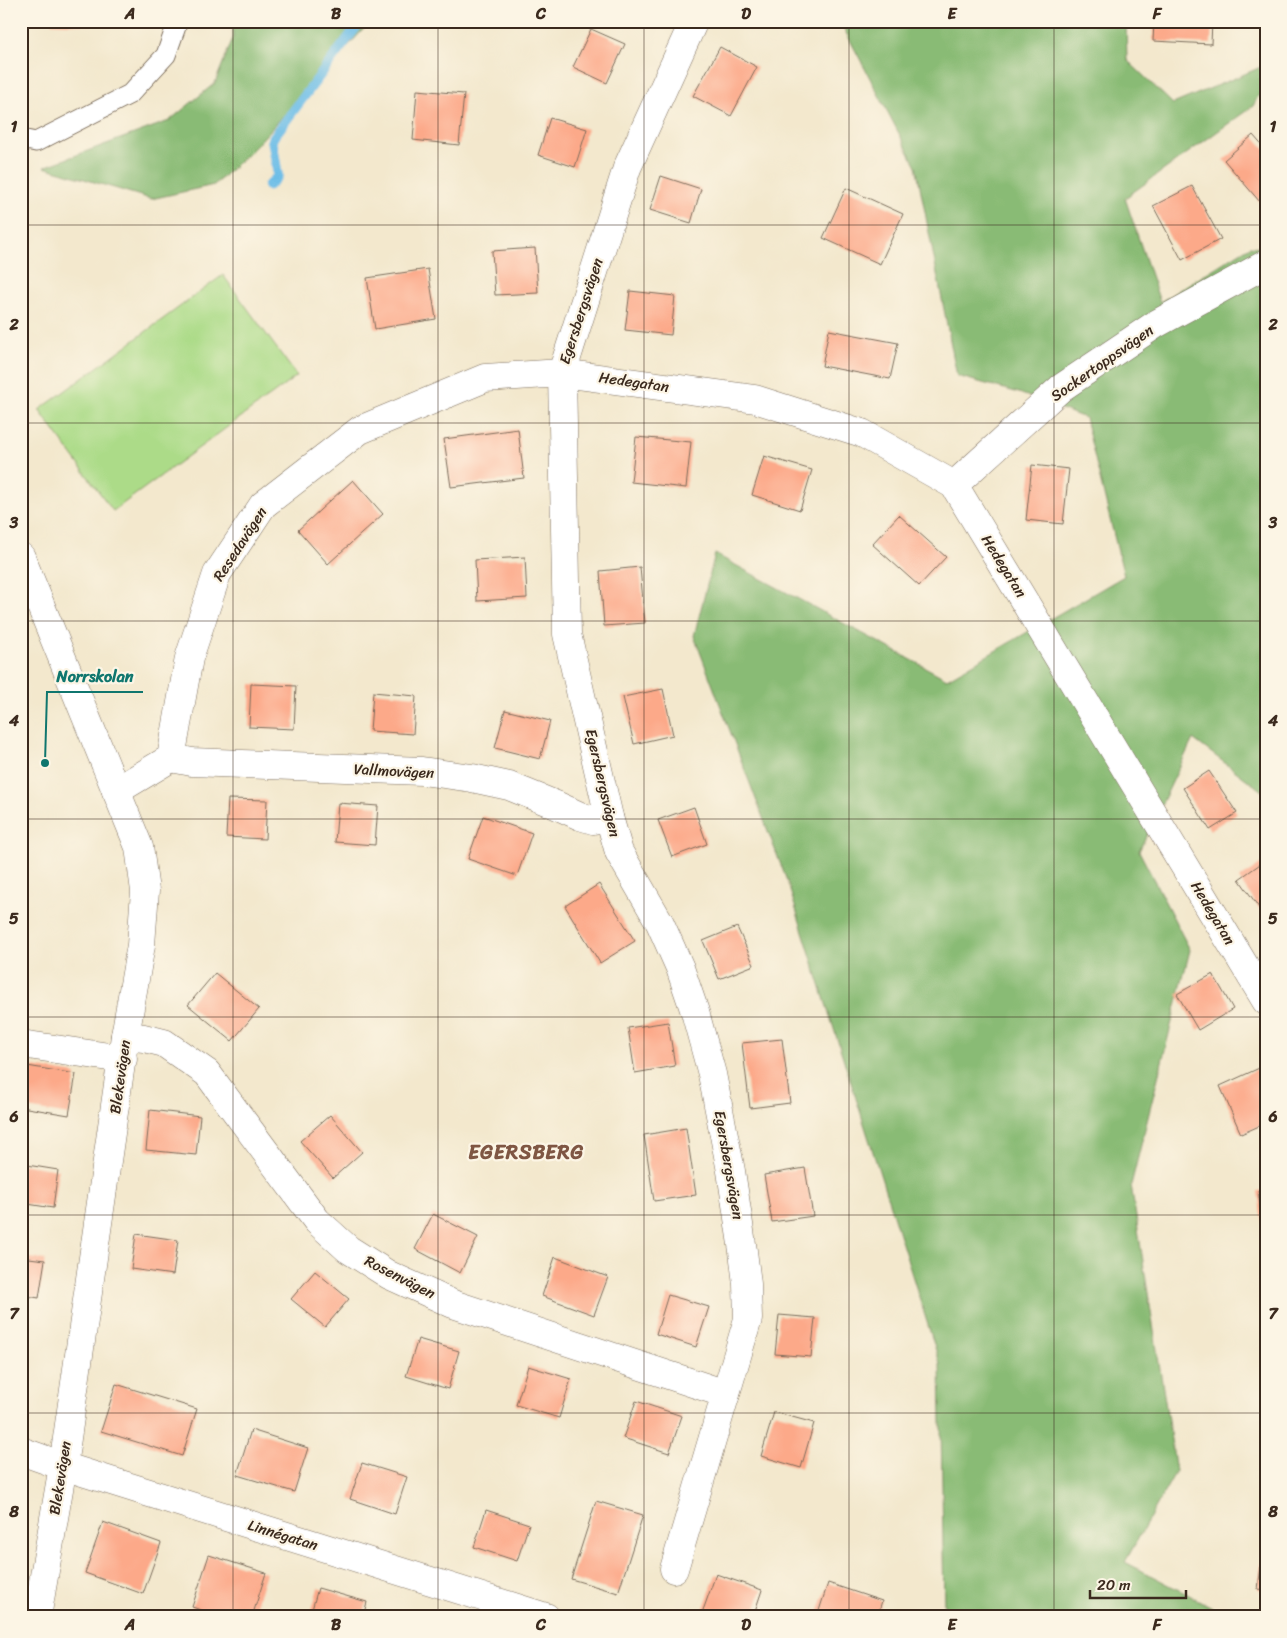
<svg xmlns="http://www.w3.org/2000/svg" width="1287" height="1638" font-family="Sriracha,sans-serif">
<rect width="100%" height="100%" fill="#fcf5e5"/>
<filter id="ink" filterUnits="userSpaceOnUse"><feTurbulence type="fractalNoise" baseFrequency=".02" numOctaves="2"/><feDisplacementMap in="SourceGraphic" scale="10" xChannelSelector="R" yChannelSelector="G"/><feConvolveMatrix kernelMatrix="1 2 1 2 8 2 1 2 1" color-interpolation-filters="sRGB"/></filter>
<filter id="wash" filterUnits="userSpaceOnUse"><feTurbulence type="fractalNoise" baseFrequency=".0096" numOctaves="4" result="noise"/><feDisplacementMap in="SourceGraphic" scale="20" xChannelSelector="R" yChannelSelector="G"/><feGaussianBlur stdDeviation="1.12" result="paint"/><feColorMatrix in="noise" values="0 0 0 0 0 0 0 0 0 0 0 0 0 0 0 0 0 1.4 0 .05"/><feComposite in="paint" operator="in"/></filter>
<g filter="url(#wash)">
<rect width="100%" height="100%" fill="#f3e8cd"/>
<path fill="#acdb88" stroke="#748253" d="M 223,275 L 297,376 L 113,511 L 39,410 Z"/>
<g fill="#89bb74" stroke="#627249">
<path d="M 233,21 L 371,21 L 251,151 L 214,185 L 151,199 L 44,167 L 169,121 L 215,83 L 233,38 Z"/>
<path d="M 840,21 L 1126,21 L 1127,60 L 1173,104 L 1266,65 L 1266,81 L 1253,106 L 1125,198 L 1160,302 L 1250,246 L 1266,248 L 1266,794 L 1193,739 L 1139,851 L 1190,950 L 1131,1185 L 1176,1471 L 1125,1562 L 1212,1607 L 1211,1617 L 962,1617 L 944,1609 L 940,1363 L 787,881 L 694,636 L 715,554 L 947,679 L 1124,576 L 1085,418 L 1019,393 L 957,376 L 916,166 Z"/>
</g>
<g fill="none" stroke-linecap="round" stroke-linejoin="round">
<path stroke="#6cbde7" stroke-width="10" d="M 268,186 L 278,176 L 272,139 L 361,21"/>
</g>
<g id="blocks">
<g fill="#fca989">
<path d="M 52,21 L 92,21 L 92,25 L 51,23 Z"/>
<path d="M 1154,21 L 1212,21 L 1211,44 L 1153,41 Z"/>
<path d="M 591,29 L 625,44 L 607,83 L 573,67 Z"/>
<path d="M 720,47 L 757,67 L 731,116 L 693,96 Z"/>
<path d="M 417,90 L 464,94 L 459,145 L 413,140 Z"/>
<path d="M 550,118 L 587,129 L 575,167 L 538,155 Z"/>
<path d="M 1253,135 L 1266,150 L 1266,209 L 1224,160 Z"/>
<path d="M 661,176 L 701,189 L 691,223 L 650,210 Z"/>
<path d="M 1192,186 L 1221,239 L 1182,260 L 1153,206 Z"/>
<path d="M 846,188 L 903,214 L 880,264 L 823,238 Z"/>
<path d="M 535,248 L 538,293 L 495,295 L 492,251 Z"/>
<path d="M 428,269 L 436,319 L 375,329 L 367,278 Z"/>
<path d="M 630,291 L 675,296 L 671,335 L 625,330 Z"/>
<path d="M 829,330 L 898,343 L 890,379 L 822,366 Z"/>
<path d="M 518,429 L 524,478 L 451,487 L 444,439 Z"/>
<path d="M 636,437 L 691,442 L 686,488 L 631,482 Z"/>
<path d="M 764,456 L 812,470 L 800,510 L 752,495 Z"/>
<path d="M 1032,465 L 1069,469 L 1063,524 L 1026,520 Z"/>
<path d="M 353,480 L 383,514 L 328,564 L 298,530 Z"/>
<path d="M 899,515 L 946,557 L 919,586 L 872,544 Z"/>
<path d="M 525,557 L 527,598 L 477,601 L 475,560 Z"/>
<path d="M 640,567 L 645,623 L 604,626 L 600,571 Z"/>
<path d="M 251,684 L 296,686 L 294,729 L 249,727 Z"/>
<path d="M 663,689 L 673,735 L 634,744 L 623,697 Z"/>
<path d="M 373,692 L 416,696 L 413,734 L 370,731 Z"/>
<path d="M 505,710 L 550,721 L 540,759 L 495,748 Z"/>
<path d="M 1209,771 L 1237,813 L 1210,830 L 1183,788 Z"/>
<path d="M 228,799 L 267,800 L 265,839 L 226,837 Z"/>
<path d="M 338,803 L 378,806 L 375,845 L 335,842 Z"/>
<path d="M 694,807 L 707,844 L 672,857 L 658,820 Z"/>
<path d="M 483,816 L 532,833 L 517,876 L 468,859 Z"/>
<path d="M 1266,860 L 1266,914 L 1264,915 L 1239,879 Z"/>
<path d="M 599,884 L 635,941 L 600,963 L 565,906 Z"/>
<path d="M 737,927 L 754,965 L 719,979 L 703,941 Z"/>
<path d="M 215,973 L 259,1009 L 232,1041 L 188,1005 Z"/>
<path d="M 1213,974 L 1233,1009 L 1198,1030 L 1177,994 Z"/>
<path d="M 668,1022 L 675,1066 L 635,1073 L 628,1028 Z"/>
<path d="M 782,1039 L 790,1103 L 750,1108 L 742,1043 Z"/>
<path d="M 21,1065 L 76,1074 L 69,1115 L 21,1107 Z"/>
<path d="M 1266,1065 L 1266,1123 L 1241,1134 L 1220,1086 Z"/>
<path d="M 150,1110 L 200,1116 L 196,1155 L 146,1150 Z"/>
<path d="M 330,1115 L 362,1152 L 333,1178 L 300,1141 Z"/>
<path d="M 686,1128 L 696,1195 L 654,1201 L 644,1135 Z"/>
<path d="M 21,1164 L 58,1170 L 53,1208 L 21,1203 Z"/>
<path d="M 805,1168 L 813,1216 L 772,1222 L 764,1175 Z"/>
<path d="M 1266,1190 L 1266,1243 L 1265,1243 L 1258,1191 Z"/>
<path d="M 433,1214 L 478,1237 L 460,1273 L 415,1249 Z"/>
<path d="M 136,1234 L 178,1240 L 173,1275 L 131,1269 Z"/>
<path d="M 21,1257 L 45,1260 L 39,1298 L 21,1295 Z"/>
<path d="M 555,1257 L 608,1277 L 594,1315 L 542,1296 Z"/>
<path d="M 315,1271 L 349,1299 L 325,1327 L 291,1299 Z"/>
<path d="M 668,1295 L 709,1307 L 696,1347 L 656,1334 Z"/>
<path d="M 779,1315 L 815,1318 L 811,1357 L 775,1354 Z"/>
<path d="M 418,1339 L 459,1351 L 448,1389 L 406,1376 Z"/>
<path d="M 21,1350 L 28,1351 L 24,1388 L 21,1388 Z"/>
<path d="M 528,1366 L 571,1379 L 559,1418 L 516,1405 Z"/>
<path d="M 116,1384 L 197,1409 L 182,1456 L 101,1431 Z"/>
<path d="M 636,1401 L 682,1416 L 669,1453 L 623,1438 Z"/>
<path d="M 774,1412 L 814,1423 L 801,1468 L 761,1456 Z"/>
<path d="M 251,1430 L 308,1448 L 294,1492 L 237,1475 Z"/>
<path d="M 362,1463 L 407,1477 L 395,1514 L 350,1499 Z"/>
<path d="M 596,1501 L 643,1515 L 618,1593 L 571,1579 Z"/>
<path d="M 486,1510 L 529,1524 L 517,1561 L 474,1547 Z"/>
<path d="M 103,1522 L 161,1543 L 143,1594 L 85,1573 Z"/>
<path d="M 1265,1535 L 1266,1535 L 1266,1590 L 1258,1589 Z"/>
<path d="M 209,1555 L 266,1573 L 252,1617 L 222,1617 L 192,1607 Z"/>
<path d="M 716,1574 L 762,1590 L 753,1617 L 701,1616 Z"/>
<path d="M 828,1583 L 882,1601 L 877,1617 L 817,1617 Z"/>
<path d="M 318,1588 L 367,1602 L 363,1617 L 310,1617 Z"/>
</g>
</g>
</g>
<g filter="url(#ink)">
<use href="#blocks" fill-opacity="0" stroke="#7b6c5b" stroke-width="1"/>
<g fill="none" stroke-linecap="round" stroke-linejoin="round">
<g stroke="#7b6c5b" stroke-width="21">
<path id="service" d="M 21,139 L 36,142 L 130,94 L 166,55 L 178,21"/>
</g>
<g stroke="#7b6c5b" stroke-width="29">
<g id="minor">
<path d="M 954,485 L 1061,388 L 1156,324 L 1266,264"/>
<path d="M 21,557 L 139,847 L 145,891 L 141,945 L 125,1036 L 63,1466 L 37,1617"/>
<path d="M 171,758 L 192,762 L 422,771 L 472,778 L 509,786 L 556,805 L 580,816 L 593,820 L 609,817"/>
<path d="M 116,791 L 171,758 L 189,658 L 217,574 L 263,505 L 360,430 L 485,378 L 562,373 L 755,399 L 862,433 L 954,485 L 1266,1001"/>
<path d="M 125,1036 L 144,1038 L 164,1043 L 207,1073 L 317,1221 L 348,1249 L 389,1275 L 453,1304 L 726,1394"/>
<path d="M 21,1044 L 123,1059"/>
<path d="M 21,1451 L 63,1466 L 546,1617"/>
<path d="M 674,1569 L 748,1319 L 747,1284 L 743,1251 L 731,1171 L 712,1074 L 695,1012 L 680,968 L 660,923 L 619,852 L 609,817 L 567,634 L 562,373 L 627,168 L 694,21"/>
</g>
</g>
<use href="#service" stroke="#fff" stroke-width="19"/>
<use href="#minor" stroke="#fff" stroke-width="28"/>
</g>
</g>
<path fill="none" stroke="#3b2a1e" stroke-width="1" stroke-opacity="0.55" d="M 233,21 L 233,1617M 438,21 L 438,1617M 644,21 L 644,1617M 849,21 L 849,1617M 1054,21 L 1054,1617M 21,225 L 1266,225M 21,423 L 1266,423M 21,621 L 1266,621M 21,819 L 1266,819M 21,1017 L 1266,1017M 21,1215 L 1266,1215M 21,1413 L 1266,1413"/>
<g text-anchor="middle" stroke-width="4.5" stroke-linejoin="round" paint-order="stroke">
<g font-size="15" fill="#3b2a1e" stroke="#fcf5e5">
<text transform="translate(581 311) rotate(-72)" y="5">Egersbergsvägen</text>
<text transform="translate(1102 363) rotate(-35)" y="5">Sockertoppsvägen</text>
<text transform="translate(634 382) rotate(8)" y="5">Hedegatan</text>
<text transform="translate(240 544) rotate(-57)" y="5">Resedavägen</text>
<text transform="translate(1004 566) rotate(58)" y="5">Hedegatan</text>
<text transform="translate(394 771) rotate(3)" y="5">Vallmovägen</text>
<text transform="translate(603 783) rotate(77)" y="5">Egersbergsvägen</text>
<text transform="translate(1213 913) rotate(59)" y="5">Hedegatan</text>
<text transform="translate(120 1077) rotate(-82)" y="5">Blekevägen</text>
<text transform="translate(729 1165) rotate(80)" y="5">Egersbergsvägen</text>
<text transform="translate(400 1277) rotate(27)" y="5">Rosenvägen</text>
<text transform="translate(60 1478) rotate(-81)" y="5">Blekevägen</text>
<text transform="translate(283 1535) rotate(17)" y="5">Linnégatan</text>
</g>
<g font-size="20" font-weight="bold" letter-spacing="1" fill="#7f5643" stroke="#fcf5e5">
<text x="526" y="1159">EGERSBERG</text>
</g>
</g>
<path fill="none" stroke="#0f766e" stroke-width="2" d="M45 763L47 692H143"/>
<circle fill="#0f766e" stroke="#fcf5e5" stroke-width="2" cx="45" cy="763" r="5"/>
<g font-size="16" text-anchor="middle" font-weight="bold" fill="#0f766e" stroke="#fcf5e5" stroke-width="4.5" stroke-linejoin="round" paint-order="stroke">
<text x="95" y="682">Norrskolan</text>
</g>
<rect width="1287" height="1638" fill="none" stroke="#fcf5e5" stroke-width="55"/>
<path d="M1090 1590v8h96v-8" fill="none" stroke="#3b2a1e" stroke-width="2.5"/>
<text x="1097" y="1590" font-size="15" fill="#3b2a1e" stroke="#fcf5e5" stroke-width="4" paint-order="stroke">20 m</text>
<rect x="28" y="28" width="1232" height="1582" fill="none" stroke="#3b2a1e" stroke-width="2"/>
<g font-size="16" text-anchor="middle" font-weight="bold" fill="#3b2a1e">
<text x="130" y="19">A</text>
<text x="336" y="19">B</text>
<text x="541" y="19">C</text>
<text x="746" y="19">D</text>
<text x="952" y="19">E</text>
<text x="1157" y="19">F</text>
<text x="14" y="132">1</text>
<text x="1273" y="132">1</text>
<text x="14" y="330">2</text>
<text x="1273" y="330">2</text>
<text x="14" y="528">3</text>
<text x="1273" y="528">3</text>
<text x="14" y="726">4</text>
<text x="1273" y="726">4</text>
<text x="14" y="924">5</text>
<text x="1273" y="924">5</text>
<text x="14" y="1122">6</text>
<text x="1273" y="1122">6</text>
<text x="14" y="1319">7</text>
<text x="1273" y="1319">7</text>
<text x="14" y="1517">8</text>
<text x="1273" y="1517">8</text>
<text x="130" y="1630">A</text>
<text x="336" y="1630">B</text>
<text x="541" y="1630">C</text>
<text x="746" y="1630">D</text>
<text x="952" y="1630">E</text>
<text x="1157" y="1630">F</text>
</g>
</svg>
